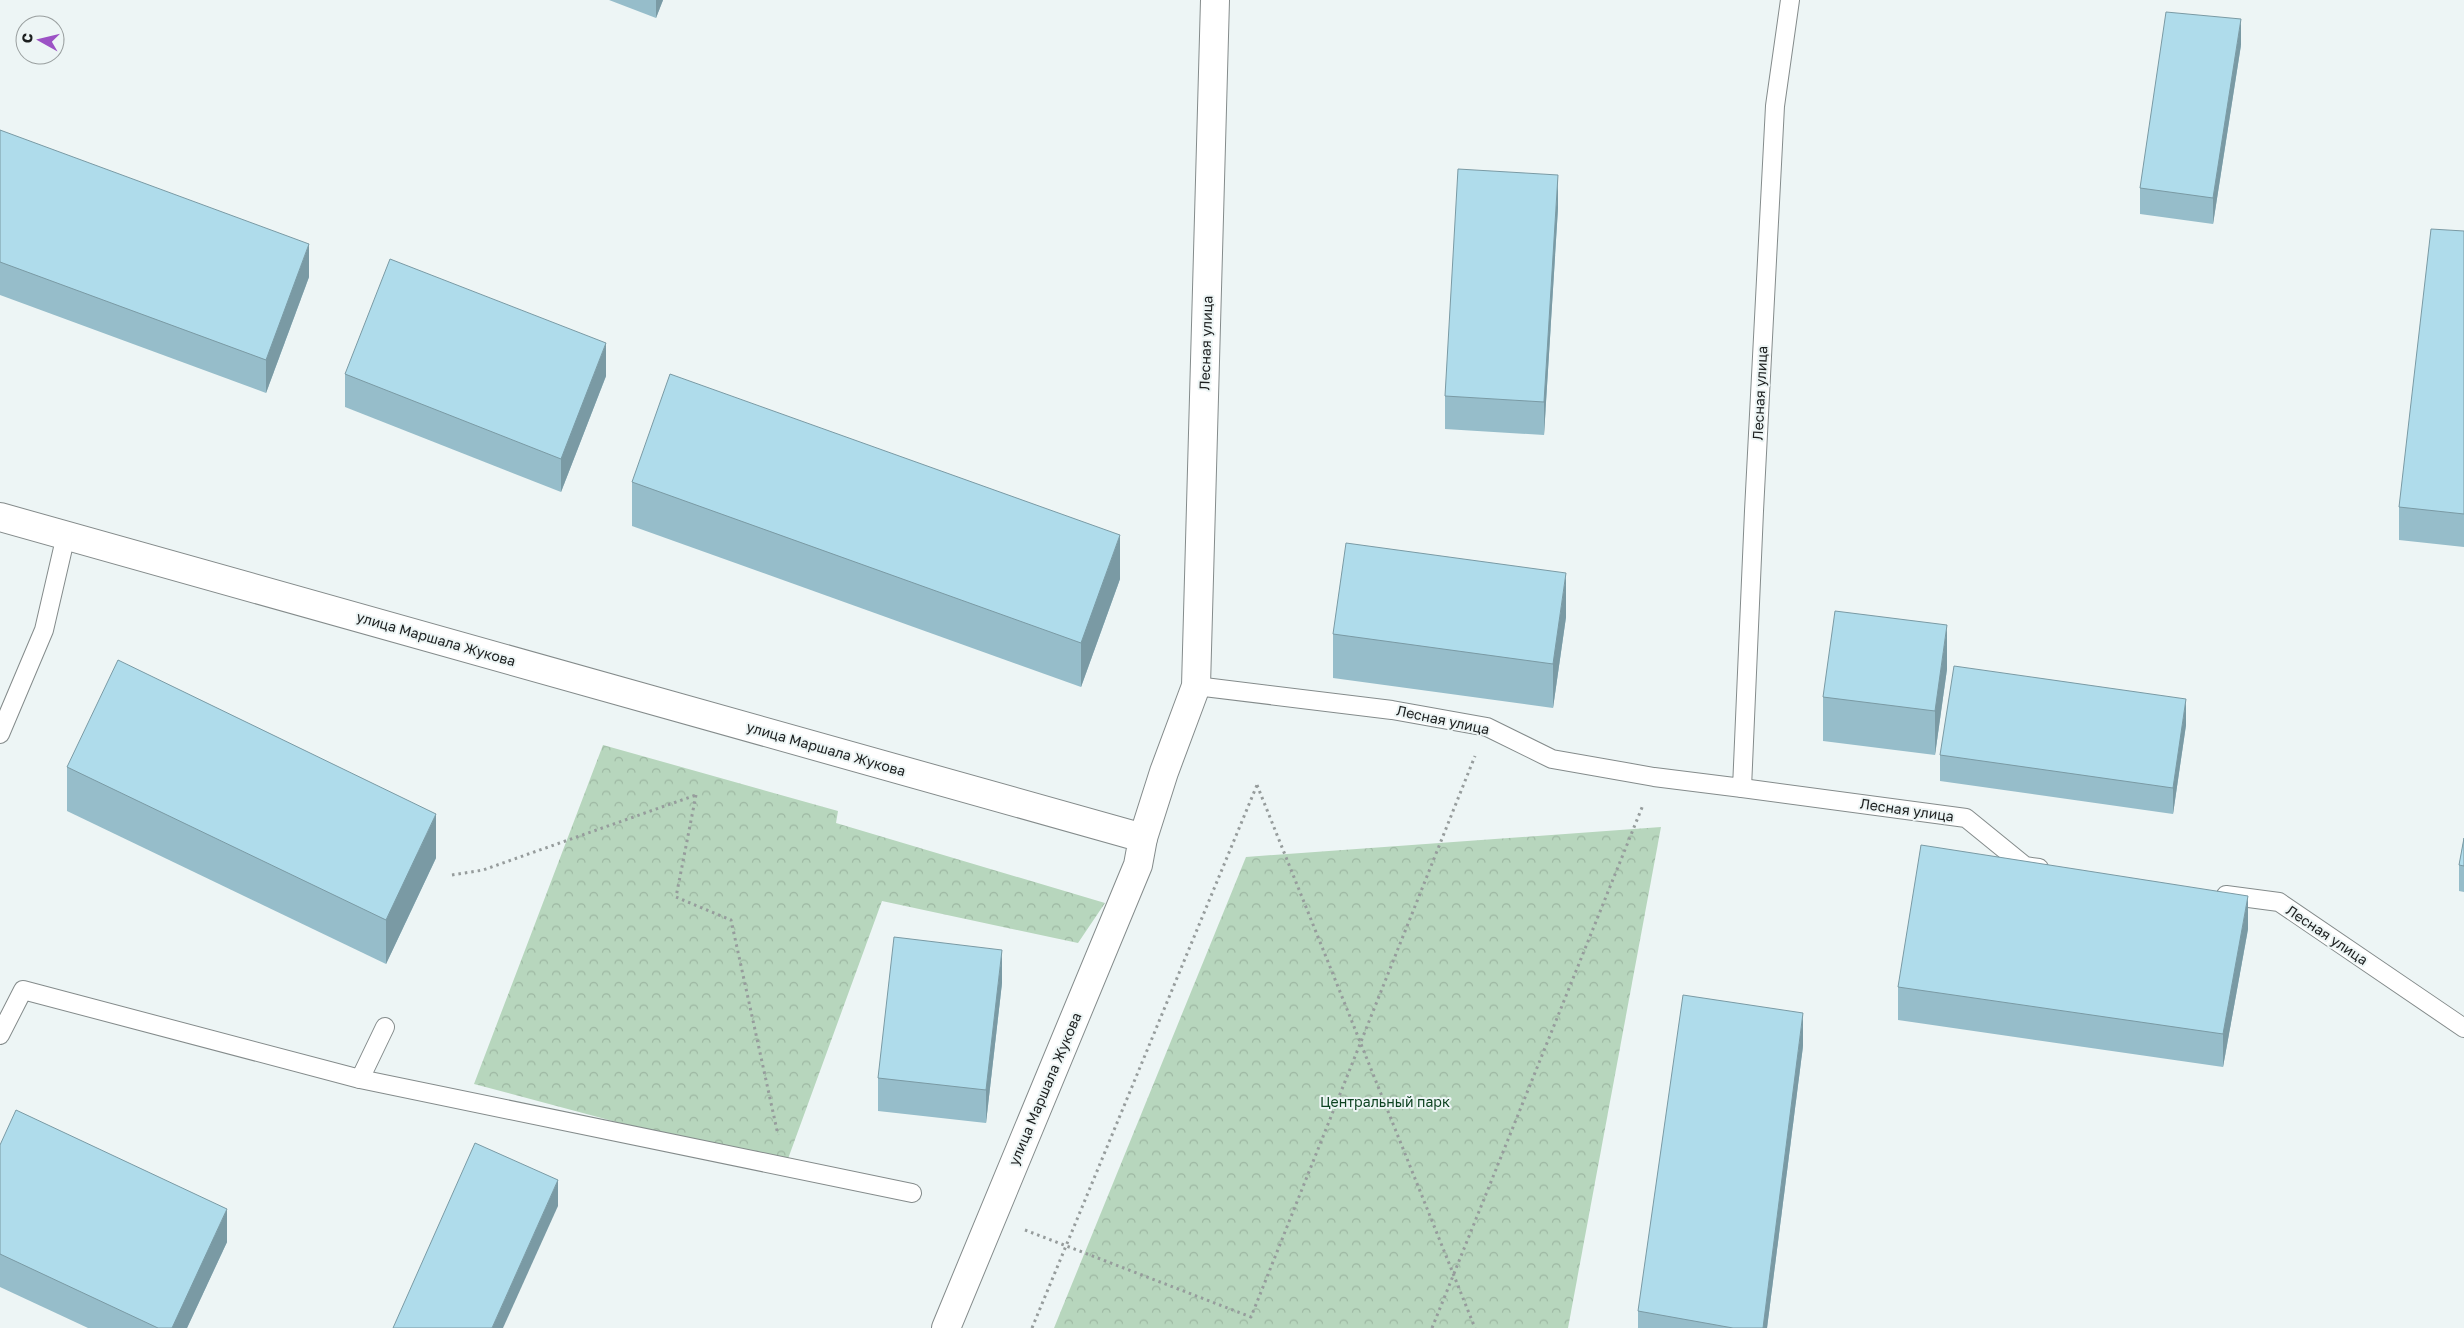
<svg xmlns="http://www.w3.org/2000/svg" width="2464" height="1328" font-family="'Golos Text',sans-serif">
<defs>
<pattern id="forest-crowns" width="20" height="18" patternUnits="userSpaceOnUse" patternTransform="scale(1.25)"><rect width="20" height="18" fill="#b7d6bd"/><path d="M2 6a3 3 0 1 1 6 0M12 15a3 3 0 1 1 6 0" fill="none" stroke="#9db7a2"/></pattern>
</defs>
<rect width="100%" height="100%" fill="#edf5f5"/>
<g fill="url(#forest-crowns)">
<path d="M 603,745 L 838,811 L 836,823 L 1105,903 L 1078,943 L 882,901 L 785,1167 L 474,1084 Z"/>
<path d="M 1661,827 L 1568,1328 L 1054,1328 L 1246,857 Z"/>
</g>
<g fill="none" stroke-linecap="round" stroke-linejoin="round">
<g stroke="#848b8b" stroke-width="20">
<g id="lane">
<path d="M 1196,686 L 1392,710 L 1487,727 L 1552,759 L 1654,777 L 1742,788 L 1754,511 L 1775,106 L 1790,0"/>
<path d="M 0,734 L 44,630 L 66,535"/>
<path d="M 1742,788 L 1966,818 L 2025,866 L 2039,868"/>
<path d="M 2226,895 L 2279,902 L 2464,1028"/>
<path d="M 0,1035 L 23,990 L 360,1079 L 385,1027"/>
<path d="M 360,1079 L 912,1193"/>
</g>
</g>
<g stroke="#848b8b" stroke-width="30">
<path id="street" d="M 1143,838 L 1164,772 L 1196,686 L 1215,0"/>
</g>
<g stroke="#848b8b" stroke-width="30">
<path id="secondary" d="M 0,517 L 1143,838 L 1138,865 L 946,1328"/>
</g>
<g stroke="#969c9c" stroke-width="3" stroke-dasharray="2.5 4" stroke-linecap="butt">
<path d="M 1257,785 L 1475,1328"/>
<path d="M 696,795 L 676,897 L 731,920 L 778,1135"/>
<path d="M 452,875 L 483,870 L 696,795"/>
<path d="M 1025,1230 L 1251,1317 L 1475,756"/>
<path d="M 1032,1328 L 1257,785"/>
<path d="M 1432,1328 L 1643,805"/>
</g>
<use href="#lane" stroke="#fff" stroke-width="18"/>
<use href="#street" stroke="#fff" stroke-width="28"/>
<use href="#secondary" stroke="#fff" stroke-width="28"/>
</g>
<g fill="#96bdca">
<path d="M 609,0 L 663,0 L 656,18 Z"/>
<path d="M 2241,45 L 2213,224 L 2140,214 L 2140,188 Z"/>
<path d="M 0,130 L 309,277 L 266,393 L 0,295 Z"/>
<path d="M 1558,208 L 1544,435 L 1445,429 L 1445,396 Z"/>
<path d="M 2464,231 L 2464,547 L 2399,540 L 2399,507 Z"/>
<path d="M 345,374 L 606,376 L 561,492 L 345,407 Z"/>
<path d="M 632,482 L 1120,579 L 1081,687 L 632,526 Z"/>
<path d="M 1566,617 L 1553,708 L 1333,678 L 1333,634 Z"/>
<path d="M 1947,669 L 1935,755 L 1823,741 L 1823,697 Z"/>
<path d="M 2186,725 L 2173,814 L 1940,781 L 1940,755 Z"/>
<path d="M 67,767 L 436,858 L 386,964 L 67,811 Z"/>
<path d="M 2464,838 L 2464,892 L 2459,891 L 2459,865 Z"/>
<path d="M 2248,929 L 2223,1067 L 1898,1020 L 1898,987 Z"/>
<path d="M 1002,983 L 986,1123 L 878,1111 L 878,1078 Z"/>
<path d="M 1803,1046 L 1767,1328 L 1638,1328 L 1638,1311 Z"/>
<path d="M 0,1145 L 227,1242 L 187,1328 L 88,1328 L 0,1287 Z"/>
</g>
<g fill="#7a9aa4">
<path d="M 656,0 L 663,0 L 656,18 Z"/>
<path d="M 2241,19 L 2241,45 L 2213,224 L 2213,198 Z"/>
<path d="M 1558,175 L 1558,208 L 1544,435 L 1544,402 Z"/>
<path d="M 309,244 L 309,277 L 266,393 L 266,360 Z"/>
<path d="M 606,343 L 606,376 L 561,492 L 561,459 Z"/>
<path d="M 1120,535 L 1120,579 L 1081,687 L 1081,643 Z"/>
<path d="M 1566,573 L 1566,617 L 1553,708 L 1553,664 Z"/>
<path d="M 1947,625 L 1947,669 L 1935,755 L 1935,711 Z"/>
<path d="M 2186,699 L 2186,725 L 2173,814 L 2173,788 Z"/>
<path d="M 436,814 L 436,858 L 386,964 L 386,920 Z"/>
<path d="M 2248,896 L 2248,929 L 2223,1067 L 2223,1034 Z"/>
<path d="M 1002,950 L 1002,983 L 986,1123 L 986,1090 Z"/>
<path d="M 1803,1013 L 1803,1046 L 1767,1328 L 1763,1328 Z"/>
<path d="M 558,1180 L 558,1206 L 503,1328 L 492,1328 Z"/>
<path d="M 227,1209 L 227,1242 L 187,1328 L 172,1328 Z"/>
</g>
<g fill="#afdceb" stroke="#7a9aa4">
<path d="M 2166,12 L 2241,19 L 2213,198 L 2140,188 Z"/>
<path d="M 0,130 L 309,244 L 266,360 L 0,262 Z"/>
<path d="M 1458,169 L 1558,175 L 1544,402 L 1445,396 Z"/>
<path d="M 2431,229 L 2464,231 L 2464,514 L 2399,507 Z"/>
<path d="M 390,259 L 606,343 L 561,459 L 345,374 Z"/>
<path d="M 670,374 L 1120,535 L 1081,643 L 632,482 Z"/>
<path d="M 1346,543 L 1566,573 L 1553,664 L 1333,634 Z"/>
<path d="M 1835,611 L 1947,625 L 1935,711 L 1823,697 Z"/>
<path d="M 118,660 L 436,814 L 386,920 L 67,767 Z"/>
<path d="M 1954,666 L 2186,699 L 2173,788 L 1940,755 Z"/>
<path d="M 2464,838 L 2464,866 L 2459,865 Z"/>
<path d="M 1921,845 L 2248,896 L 2223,1034 L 1898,987 Z"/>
<path d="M 894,937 L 1002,950 L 986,1090 L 878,1078 Z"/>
<path d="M 1683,995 L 1803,1013 L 1763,1328 L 1733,1328 L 1638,1311 Z"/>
<path d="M 16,1110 L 227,1209 L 172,1328 L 158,1328 L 0,1254 L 0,1145 Z"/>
<path d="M 475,1143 L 558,1180 L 492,1328 L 393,1328 Z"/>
</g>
<g text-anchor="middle" stroke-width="4" stroke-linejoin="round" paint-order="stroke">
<g font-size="14" fill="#1c1f1f" stroke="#edf5f5">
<text transform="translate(1206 343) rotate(-88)" y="5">Лесная улица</text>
<text transform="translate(1760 393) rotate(-87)" y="5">Лесная улица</text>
<text transform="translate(436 639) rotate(16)" y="5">улица Маршала Жукова</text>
<text transform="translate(1443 720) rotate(12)" y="5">Лесная улица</text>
<text transform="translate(826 749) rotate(16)" y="5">улица Маршала Жукова</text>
<text transform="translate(1907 810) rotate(8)" y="5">Лесная улица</text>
<text transform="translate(2327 935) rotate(34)" y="5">Лесная улица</text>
<text transform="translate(1045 1089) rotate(-67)" y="5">улица Маршала Жукова</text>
</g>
<g font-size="14" fill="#0d4321" stroke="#edf5f5">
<text x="1385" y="1107">Центральный парк</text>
</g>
</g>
<g transform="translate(40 40) rotate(278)"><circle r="24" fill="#edf5f5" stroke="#999f9f"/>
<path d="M0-4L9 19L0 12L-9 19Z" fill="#9c52c5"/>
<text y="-8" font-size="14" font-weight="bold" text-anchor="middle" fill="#1c1f1f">С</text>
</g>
</svg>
